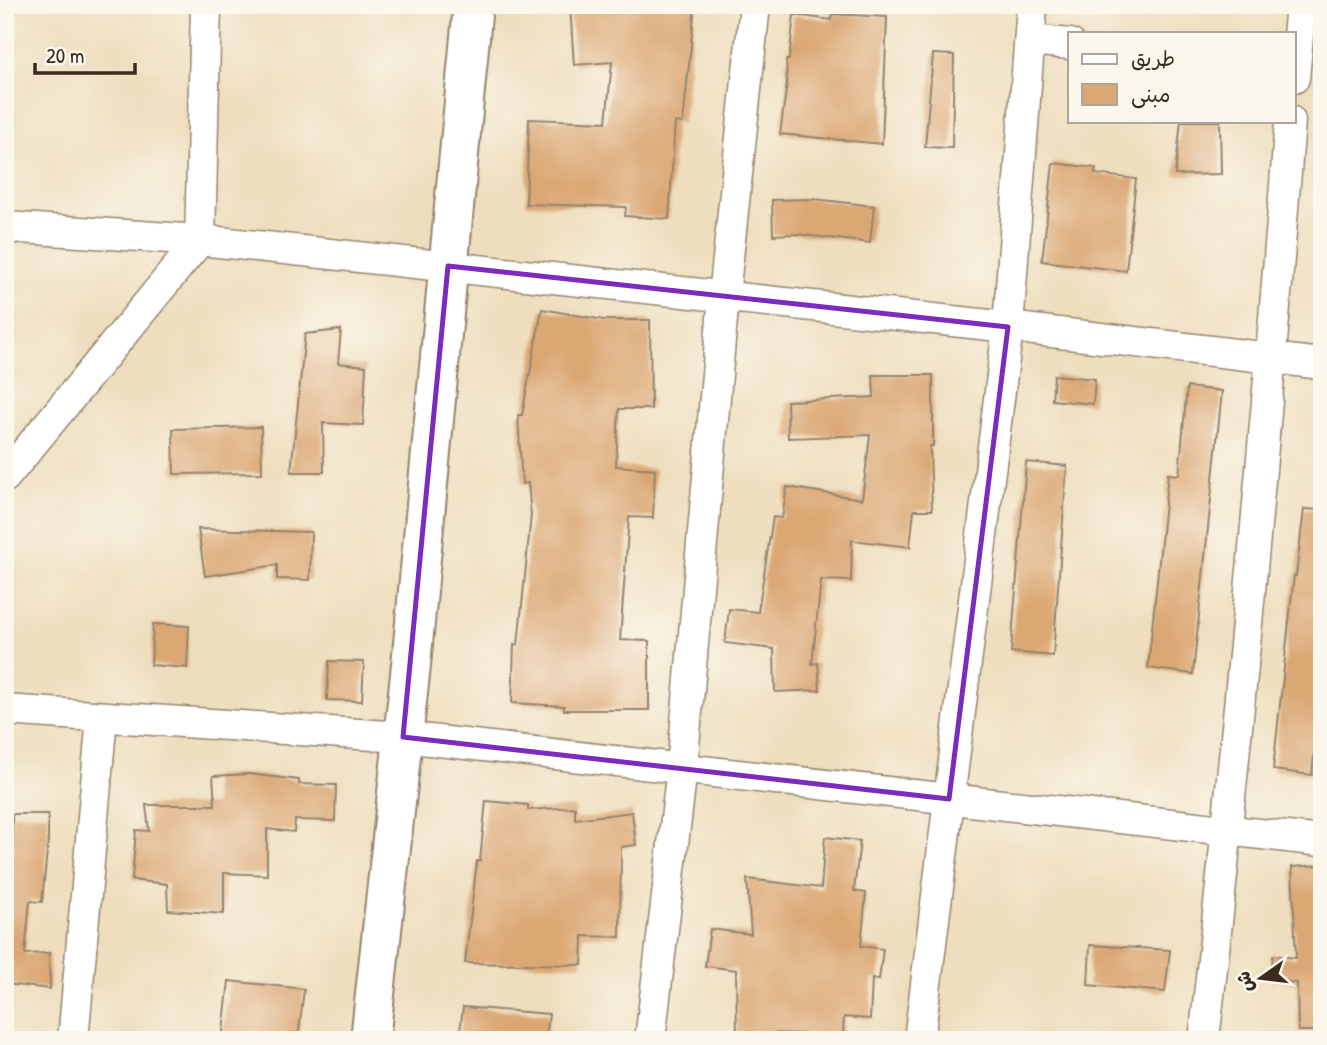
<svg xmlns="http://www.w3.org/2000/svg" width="1327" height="1045" font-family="'Patrick Hand','Playpen Sans Arabic',sans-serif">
<rect width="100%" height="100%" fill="#fbf7ec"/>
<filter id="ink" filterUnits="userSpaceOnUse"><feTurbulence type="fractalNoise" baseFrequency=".0143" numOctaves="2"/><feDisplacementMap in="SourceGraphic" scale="14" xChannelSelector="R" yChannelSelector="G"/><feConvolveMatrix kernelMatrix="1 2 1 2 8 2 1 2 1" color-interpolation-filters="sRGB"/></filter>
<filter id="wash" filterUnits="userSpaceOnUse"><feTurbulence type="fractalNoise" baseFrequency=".00686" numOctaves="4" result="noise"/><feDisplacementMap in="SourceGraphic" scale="28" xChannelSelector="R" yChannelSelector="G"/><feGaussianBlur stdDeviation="1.57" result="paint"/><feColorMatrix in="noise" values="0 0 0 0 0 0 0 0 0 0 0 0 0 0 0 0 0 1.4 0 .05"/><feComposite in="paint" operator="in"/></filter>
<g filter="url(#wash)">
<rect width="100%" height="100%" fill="#eedebd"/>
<g id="blocks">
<g fill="#dba875">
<path d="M 570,5 L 695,5 L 683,123 L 675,122 L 669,219 L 625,216 L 626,207 L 526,204 L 529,119 L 606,122 L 612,62 L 574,65 Z"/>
<path d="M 832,14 L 887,17 L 882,144 L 780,134 L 787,83 L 786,60 L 789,60 L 794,15 L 831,20 Z"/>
<path d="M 933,54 L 954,55 L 952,148 L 925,147 Z"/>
<path d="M 1181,121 L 1220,121 L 1221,174 L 1175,175 Z"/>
<path d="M 1053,163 L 1096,168 L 1095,174 L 1136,179 L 1126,271 L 1042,261 Z"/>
<path d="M 814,199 L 874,206 L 870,243 L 796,234 L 773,235 L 772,200 Z"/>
<path d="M 542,309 L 604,320 L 650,320 L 651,409 L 619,409 L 616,466 L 655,469 L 653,518 L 629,517 L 620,640 L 649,641 L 649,710 L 564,710 L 564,706 L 512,703 L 514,644 L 518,645 L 531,515 L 528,483 L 522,484 L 518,415 L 522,415 Z"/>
<path d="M 341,330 L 338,363 L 366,366 L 363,425 L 323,423 L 324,472 L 291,472 L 305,334 Z"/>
<path d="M 873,375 L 933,375 L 933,446 L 930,446 L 932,510 L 914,510 L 910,547 L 852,540 L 851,581 L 821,580 L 812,664 L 818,663 L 820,690 L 775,692 L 774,649 L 725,643 L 729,609 L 758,612 L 773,517 L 782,518 L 787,487 L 862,499 L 870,435 L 788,438 L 787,401 L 874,397 Z"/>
<path d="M 1054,375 L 1095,379 L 1093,404 L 1052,400 Z"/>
<path d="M 1187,387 L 1222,391 L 1193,674 L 1148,668 L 1168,474 L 1179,475 Z"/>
<path d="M 261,427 L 262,473 L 174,474 L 173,429 Z"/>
<path d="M 1026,462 L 1067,466 L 1053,656 L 1011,652 Z"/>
<path d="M 1304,509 L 1322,510 L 1322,685 L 1312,775 L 1273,770 L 1294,575 L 1296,576 Z"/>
<path d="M 198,529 L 311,532 L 310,580 L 277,579 L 277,565 L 205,576 Z"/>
<path d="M 153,624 L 189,626 L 187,668 L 151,665 Z"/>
<path d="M 329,661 L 364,662 L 362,701 L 327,700 Z"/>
<path d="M 249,774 L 299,780 L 299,784 L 336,785 L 335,821 L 295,820 L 294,832 L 267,829 L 267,875 L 224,873 L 224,914 L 168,910 L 167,884 L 132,880 L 136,830 L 149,831 L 146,805 L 215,805 L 213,776 Z"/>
<path d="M 486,801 L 528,805 L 528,810 L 575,807 L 575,819 L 632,812 L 636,845 L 621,847 L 620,937 L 583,936 L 582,965 L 465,963 L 477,861 L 480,861 Z"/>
<path d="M 12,814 L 48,814 L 48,840 L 42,902 L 30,901 L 25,954 L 49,953 L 50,989 L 5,984 L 5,855 L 13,856 Z"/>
<path d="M 825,837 L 860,841 L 854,891 L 866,893 L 861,946 L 883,949 L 879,980 L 872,979 L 870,1019 L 844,1017 L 843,1035 L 774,1033 L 774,1040 L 737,1040 L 736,970 L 705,966 L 710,929 L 751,934 L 747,879 L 821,888 Z"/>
<path d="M 1322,865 L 1322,967 L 1315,1031 L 1298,1031 L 1297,983 L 1270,980 L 1273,955 L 1296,958 L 1292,867 Z"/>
<path d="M 1090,945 L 1170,950 L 1165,992 L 1088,985 Z"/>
<path d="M 229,981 L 304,989 L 298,1040 L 222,1040 Z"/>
<path d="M 463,1007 L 549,1014 L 546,1040 L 459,1040 Z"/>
</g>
</g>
</g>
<g filter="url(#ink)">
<use href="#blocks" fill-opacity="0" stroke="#94846e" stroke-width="2"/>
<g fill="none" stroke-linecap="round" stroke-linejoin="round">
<g stroke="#94846e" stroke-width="33">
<g id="street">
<path d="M 1030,40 L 1070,44"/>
<path d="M 1294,78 L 1301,5"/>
<path d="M 5,227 L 200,240 L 1008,327 L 1322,364"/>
<path d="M 5,477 L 200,240 L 206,5"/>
<path d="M 5,710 L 403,737 L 1322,841"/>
<path d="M 73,1040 L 102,717"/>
<path d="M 650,1040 L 682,768 L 724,296 L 755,5"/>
<path d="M 919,1040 L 1008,327 L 1032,5"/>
<path d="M 1204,1040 C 1239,734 1266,427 1290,121"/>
</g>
</g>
<g stroke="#94846e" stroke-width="42">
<path id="secondary" d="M 370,1040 L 411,665 L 473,5"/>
</g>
<use href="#street" stroke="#fff" stroke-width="30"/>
<use href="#secondary" stroke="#fff" stroke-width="38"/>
</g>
</g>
<path fill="none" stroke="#7b2cbf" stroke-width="5" stroke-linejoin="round" d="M 448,266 L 1008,327 L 949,799 L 403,737 Z"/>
<rect width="1327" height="1045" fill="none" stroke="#fbf7ec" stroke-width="28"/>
<rect x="1068" y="32" width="228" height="91" fill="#fbf7ec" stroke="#aea59a" stroke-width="2"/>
<rect x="1082" y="54" width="35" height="10" fill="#ffffff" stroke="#aea59a" stroke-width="2"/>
<text x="1131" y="66" font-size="21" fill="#3b2a1e">طريق</text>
<rect x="1082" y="84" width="35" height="21" fill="#dba875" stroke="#aea59a" stroke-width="2"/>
<text x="1131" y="102" font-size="21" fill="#3b2a1e">مبنى</text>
<g transform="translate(1261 978) rotate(256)" stroke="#fbf7ec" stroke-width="5" paint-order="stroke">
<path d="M0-5L12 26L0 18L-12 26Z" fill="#3b2a1e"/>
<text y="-10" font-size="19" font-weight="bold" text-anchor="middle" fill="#3b2a1e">ش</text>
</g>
<path d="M35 63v10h100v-10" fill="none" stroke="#3b2a1e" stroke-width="3.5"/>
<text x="46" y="63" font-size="21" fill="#3b2a1e" stroke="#fbf7ec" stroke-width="5" paint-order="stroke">20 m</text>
</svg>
